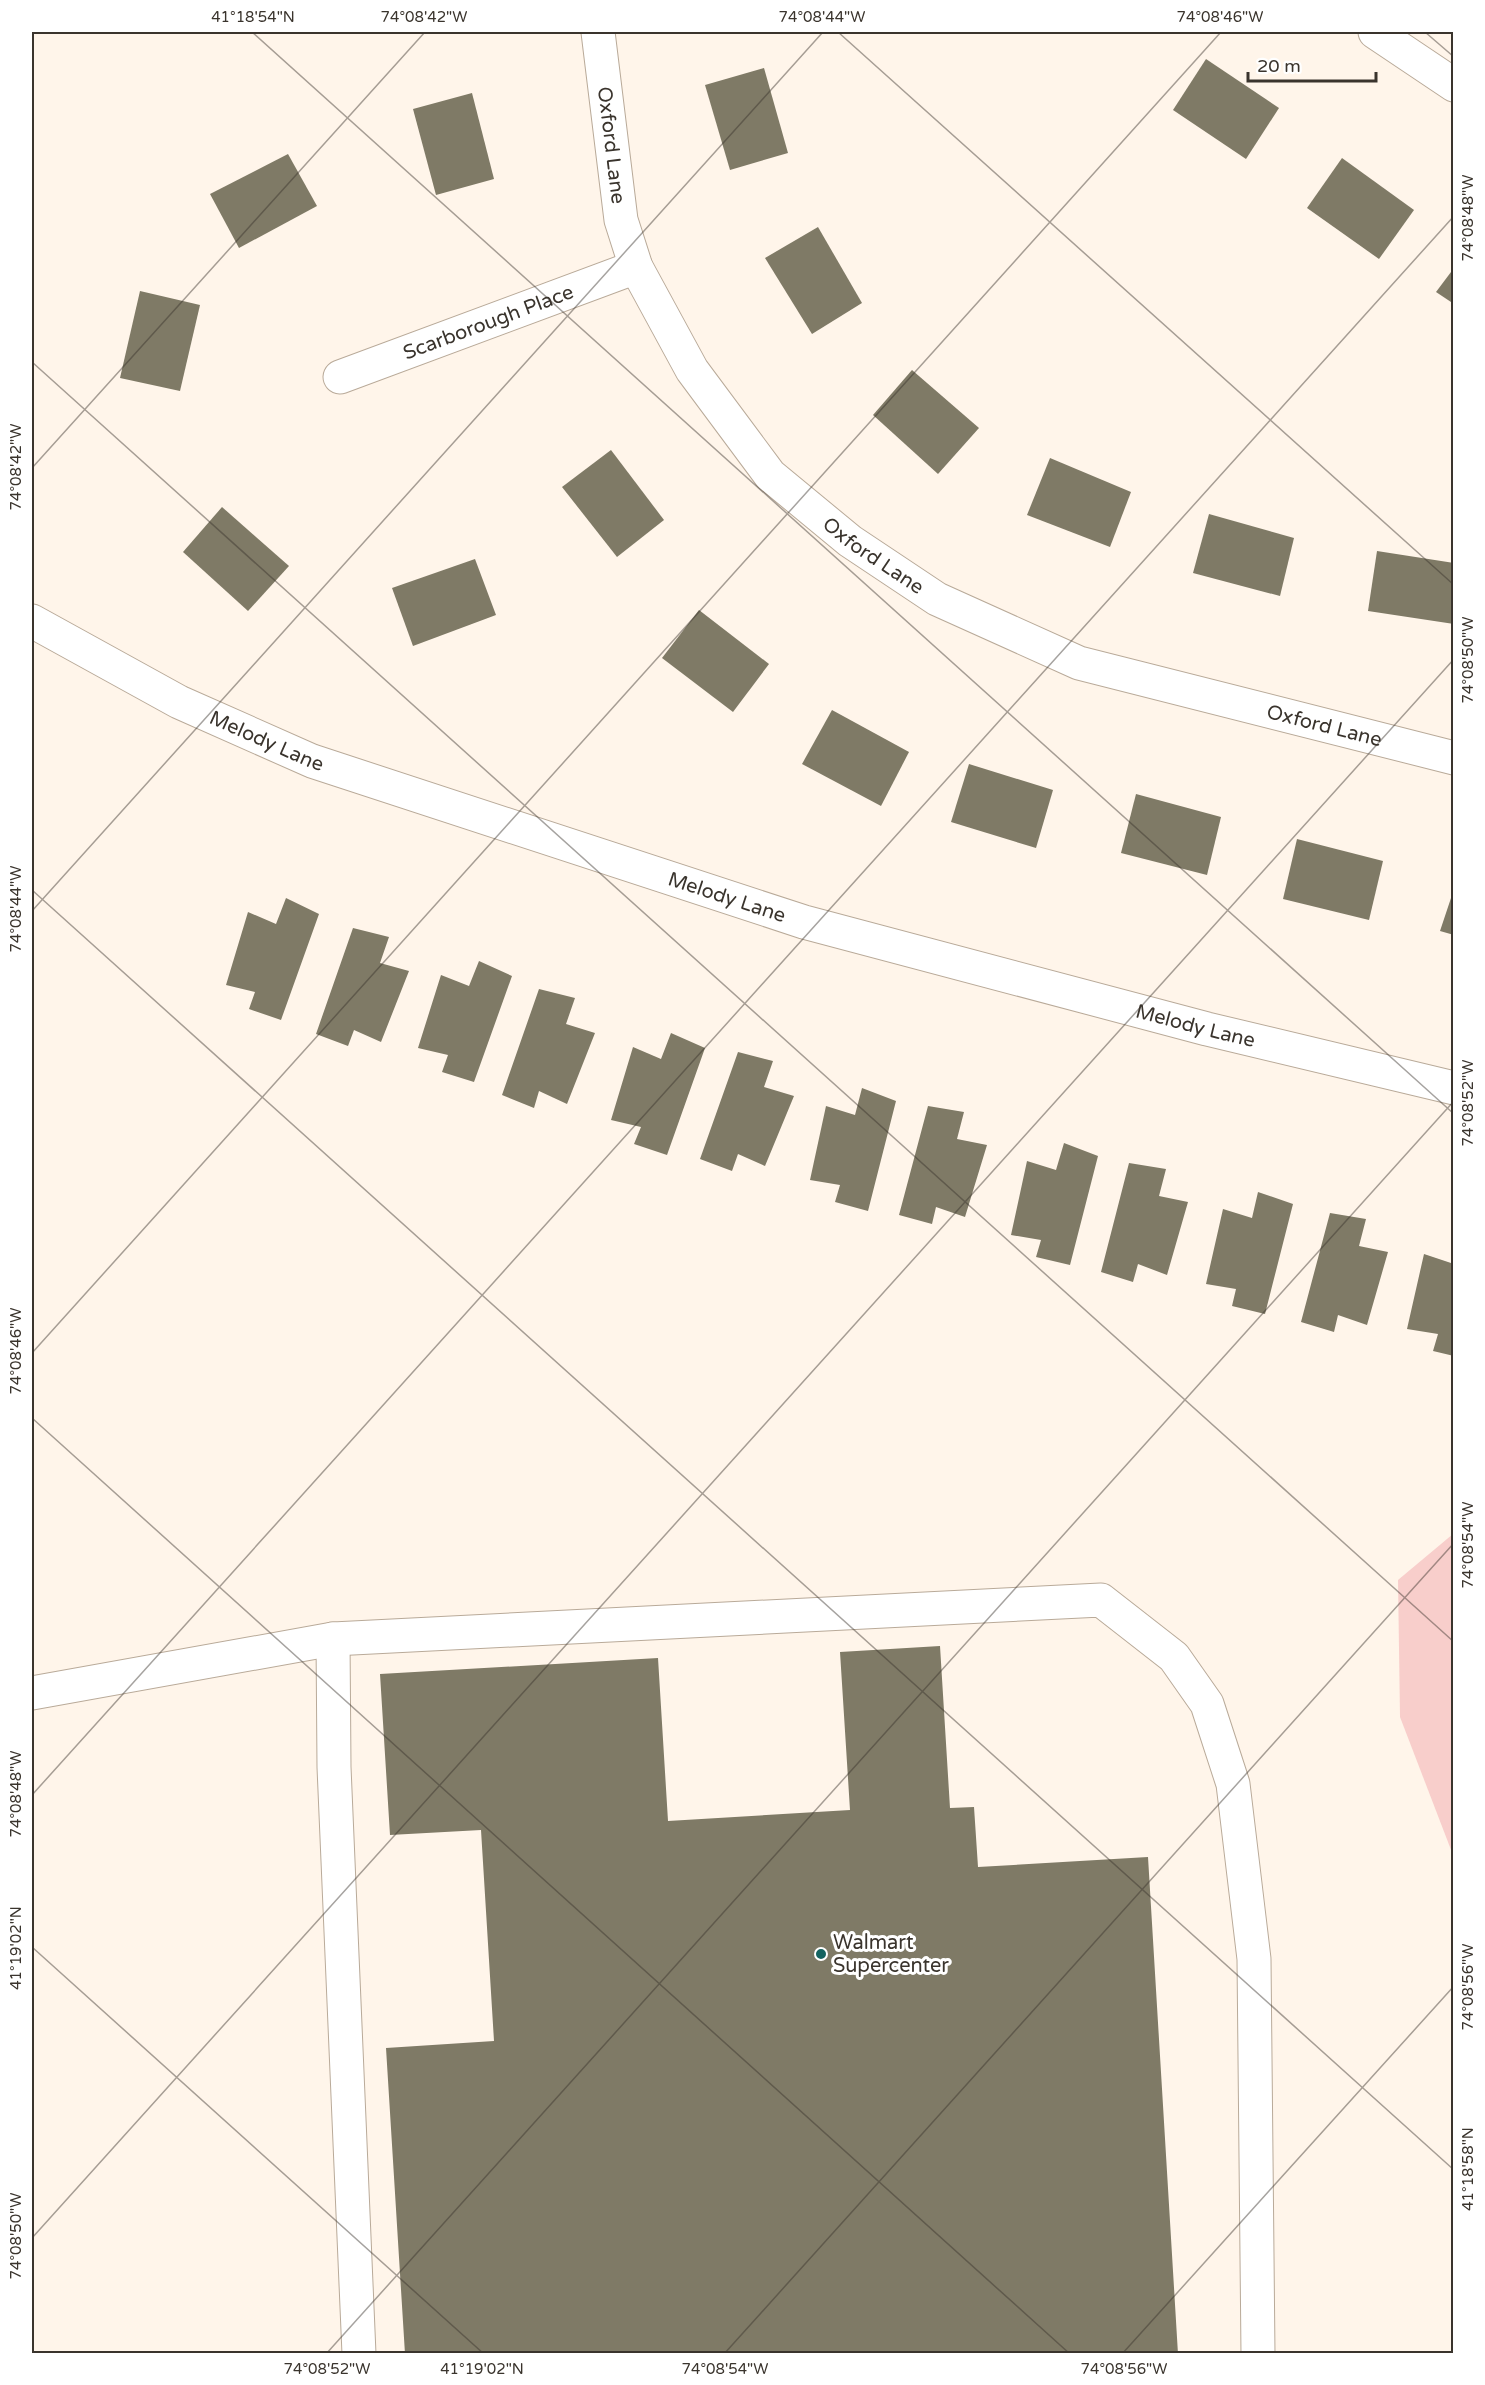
<svg xmlns="http://www.w3.org/2000/svg" width="1485" height="2385" font-family="'Varela Round',sans-serif">
<rect width="100%" height="100%" fill="#fff5ea"/>
<path fill="#f8cecb" d="M 1453,1534 L 1453,1855 L 1400,1717 L 1398,1580 Z"/>
<g fill="#7f7a66">
<path d="M 1206,59 L 1279,108 L 1246,159 L 1173,110 Z"/>
<path d="M 764,68 L 788,153 L 730,170 L 705,85 Z"/>
<path d="M 472,93 L 494,179 L 436,195 L 413,109 Z"/>
<path d="M 288,154 L 317,206 L 239,248 L 210,194 Z"/>
<path d="M 1342,158 L 1414,210 L 1379,259 L 1307,208 Z"/>
<path d="M 818,227 L 862,303 L 812,334 L 765,258 Z"/>
<path d="M 1454,268 L 1454,304 L 1436,292 Z"/>
<path d="M 140,291 L 200,305 L 180,391 L 120,378 Z"/>
<path d="M 912,370 L 979,428 L 938,474 L 873,415 Z"/>
<path d="M 611,450 L 664,520 L 617,557 L 562,487 Z"/>
<path d="M 1050,458 L 1131,492 L 1110,547 L 1027,515 Z"/>
<path d="M 222,507 L 289,566 L 248,611 L 183,552 Z"/>
<path d="M 1209,514 L 1294,538 L 1280,596 L 1193,573 Z"/>
<path d="M 1377,551 L 1454,563 L 1454,624 L 1368,611 Z"/>
<path d="M 475,559 L 496,615 L 413,646 L 392,588 Z"/>
<path d="M 699,610 L 769,664 L 733,712 L 662,658 Z"/>
<path d="M 832,710 L 909,752 L 881,806 L 802,764 Z"/>
<path d="M 969,764 L 1053,790 L 1036,848 L 951,822 Z"/>
<path d="M 1136,794 L 1221,817 L 1207,875 L 1121,853 Z"/>
<path d="M 1297,839 L 1383,861 L 1369,920 L 1283,899 Z"/>
<path d="M 1453,892 L 1454,892 L 1454,935 L 1440,931 Z"/>
<path d="M 286,898 L 319,914 L 281,1020 L 249,1009 L 255,992 L 226,985 L 248,912 L 276,924 Z"/>
<path d="M 353,928 L 389,937 L 380,963 L 409,971 L 381,1042 L 354,1030 L 348,1046 L 316,1034 Z"/>
<path d="M 479,961 L 512,976 L 474,1082 L 442,1072 L 448,1055 L 418,1048 L 441,975 L 469,986 Z"/>
<path d="M 539,989 L 575,998 L 566,1024 L 595,1033 L 567,1104 L 539,1091 L 534,1108 L 502,1095 Z"/>
<path d="M 671,1033 L 705,1048 L 667,1155 L 634,1144 L 641,1127 L 611,1120 L 633,1047 L 661,1059 Z"/>
<path d="M 738,1052 L 773,1061 L 764,1087 L 794,1096 L 765,1166 L 738,1154 L 732,1171 L 700,1159 Z"/>
<path d="M 862,1088 L 896,1101 L 868,1211 L 835,1202 L 840,1185 L 810,1180 L 826,1106 L 855,1115 Z"/>
<path d="M 928,1106 L 964,1112 L 957,1139 L 987,1145 L 965,1217 L 936,1207 L 932,1224 L 899,1215 Z"/>
<path d="M 1064,1143 L 1098,1156 L 1070,1265 L 1036,1257 L 1041,1240 L 1011,1235 L 1027,1161 L 1056,1170 Z"/>
<path d="M 1129,1163 L 1166,1169 L 1159,1196 L 1188,1202 L 1167,1275 L 1138,1264 L 1133,1282 L 1101,1272 Z"/>
<path d="M 1258,1192 L 1293,1204 L 1265,1314 L 1232,1306 L 1236,1289 L 1206,1284 L 1223,1209 L 1252,1218 Z"/>
<path d="M 1330,1213 L 1366,1219 L 1359,1246 L 1388,1252 L 1367,1325 L 1338,1315 L 1334,1332 L 1301,1322 Z"/>
<path d="M 1424,1254 L 1454,1264 L 1454,1356 L 1433,1351 L 1438,1334 L 1407,1329 Z"/>
<path d="M 940,1646 L 950,1808 L 974,1807 L 978,1867 L 1148,1857 L 1178,2354 L 405,2354 L 386,2048 L 494,2041 L 481,1830 L 390,1835 L 380,1674 L 658,1658 L 668,1821 L 850,1810 L 840,1652 Z"/>
</g>
<g fill="none" stroke-linecap="round" stroke-linejoin="round">
<g stroke="#b9aa99" stroke-width="35">
<g id="minor">
<path id="s1" d="M 598,32 L 621,220 L 636,267 L 692,370 L 770,475 L 850,541 L 937,599 L 1079,663 L 1454,758"/>
<path d="M 1375,32 L 1454,85"/>
<path id="s2" d="M 340,377 L 636,267"/>
<path id="s3" d="M 32,621 L 179,702 L 312,761 L 804,922 L 1207,1029 L 1454,1088"/>
<path d="M 333,1639 L 334,1767 L 359,2354"/>
<path d="M 32,1693 L 333,1639 L 1101,1600 L 1174,1657 L 1207,1704 L 1233,1784 L 1254,1959 L 1258,2354"/>
</g>
</g>
<use href="#minor" stroke="#fff" stroke-width="33"/>
</g>
<path fill="none" stroke="#3a342d" stroke-width="1.5" stroke-opacity="0.45" d="M 252,32 L 1454,1114M 838,32 L 1454,585M 1425,32 L 1454,57M 32,362 L 1454,1642M 32,468 L 425,32M 32,890 L 1454,2170M 32,911 L 823,32M 32,1353 L 1221,32M 32,1418 L 1070,2354M 32,1795 L 1454,216M 32,1947 L 484,2354M 32,2238 L 1454,659M 326,2354 L 1454,1101M 724,2354 L 1454,1543M 1122,2354 L 1454,1986"/>
<circle fill="#146360" stroke="#fff" stroke-width="2" cx="821" cy="1954" r="6"/>
<g text-anchor="middle" stroke-width="6" stroke-linejoin="round" paint-order="stroke">
<g font-size="20" fill="#3a342d" stroke="#fff">
<text dy="7" stroke="none"><textPath href="#s1" startOffset="114">Oxford Lane</textPath></text>
<text dy="7" stroke="none"><textPath href="#s2" startOffset="158">Scarborough Place</textPath></text>
<text dy="7" stroke="none"><textPath href="#s1" startOffset="618">Oxford Lane</textPath></text>
<text dy="7" stroke="none"><textPath href="#s1" startOffset="1104">Oxford Lane</textPath></text>
<text dy="7" stroke="none"><textPath href="#s3" startOffset="264">Melody Lane</textPath></text>
<text dy="7" stroke="none"><textPath href="#s3" startOffset="750">Melody Lane</textPath></text>
<text dy="7" stroke="none"><textPath href="#s3" startOffset="1236">Melody Lane</textPath></text>
</g>
<g font-size="20" fill="#3a342d" stroke="#fff" text-anchor="start">
<text x="833" y="1949">Walmart<tspan x="833" dy="23">Supercenter</tspan></text>
</g>
</g>
<rect width="1485" height="2385" fill="none" stroke="#ffffff" stroke-width="66"/>
<path d="M1248 72v9h128v-9" fill="none" stroke="#3a342d" stroke-width="3"/>
<text x="1257" y="72" font-size="18" fill="#3a342d" stroke="#ffffff" stroke-width="4.5" paint-order="stroke">20 m</text>
<rect x="33" y="33" width="1419" height="2319" fill="none" stroke="#3a342d" stroke-width="2"/>
<g font-size="15" text-anchor="middle" fill="#3a342d">
<text x="253" y="22">41°18'54"N</text>
<text x="424" y="22">74°08'42"W</text>
<text x="822" y="22">74°08'44"W</text>
<text x="1220" y="22">74°08'46"W</text>
<text transform="translate(1468 218) rotate(-90)" y="5">74°08'48"W</text>
<text transform="translate(16 467) rotate(-90)" y="5">74°08'42"W</text>
<text transform="translate(1468 660) rotate(-90)" y="5">74°08'50"W</text>
<text transform="translate(16 909) rotate(-90)" y="5">74°08'44"W</text>
<text transform="translate(1468 1103) rotate(-90)" y="5">74°08'52"W</text>
<text transform="translate(16 1351) rotate(-90)" y="5">74°08'46"W</text>
<text transform="translate(1468 1545) rotate(-90)" y="5">74°08'54"W</text>
<text transform="translate(16 1794) rotate(-90)" y="5">74°08'48"W</text>
<text transform="translate(16 1948) rotate(-90)" y="5">41°19'02"N</text>
<text transform="translate(1468 1987) rotate(-90)" y="5">74°08'56"W</text>
<text transform="translate(1468 2169) rotate(-90)" y="5">41°18'58"N</text>
<text transform="translate(16 2236) rotate(-90)" y="5">74°08'50"W</text>
<text x="327" y="2374">74°08'52"W</text>
<text x="482" y="2374">41°19'02"N</text>
<text x="725" y="2374">74°08'54"W</text>
<text x="1124" y="2374">74°08'56"W</text>
</g>
</svg>
